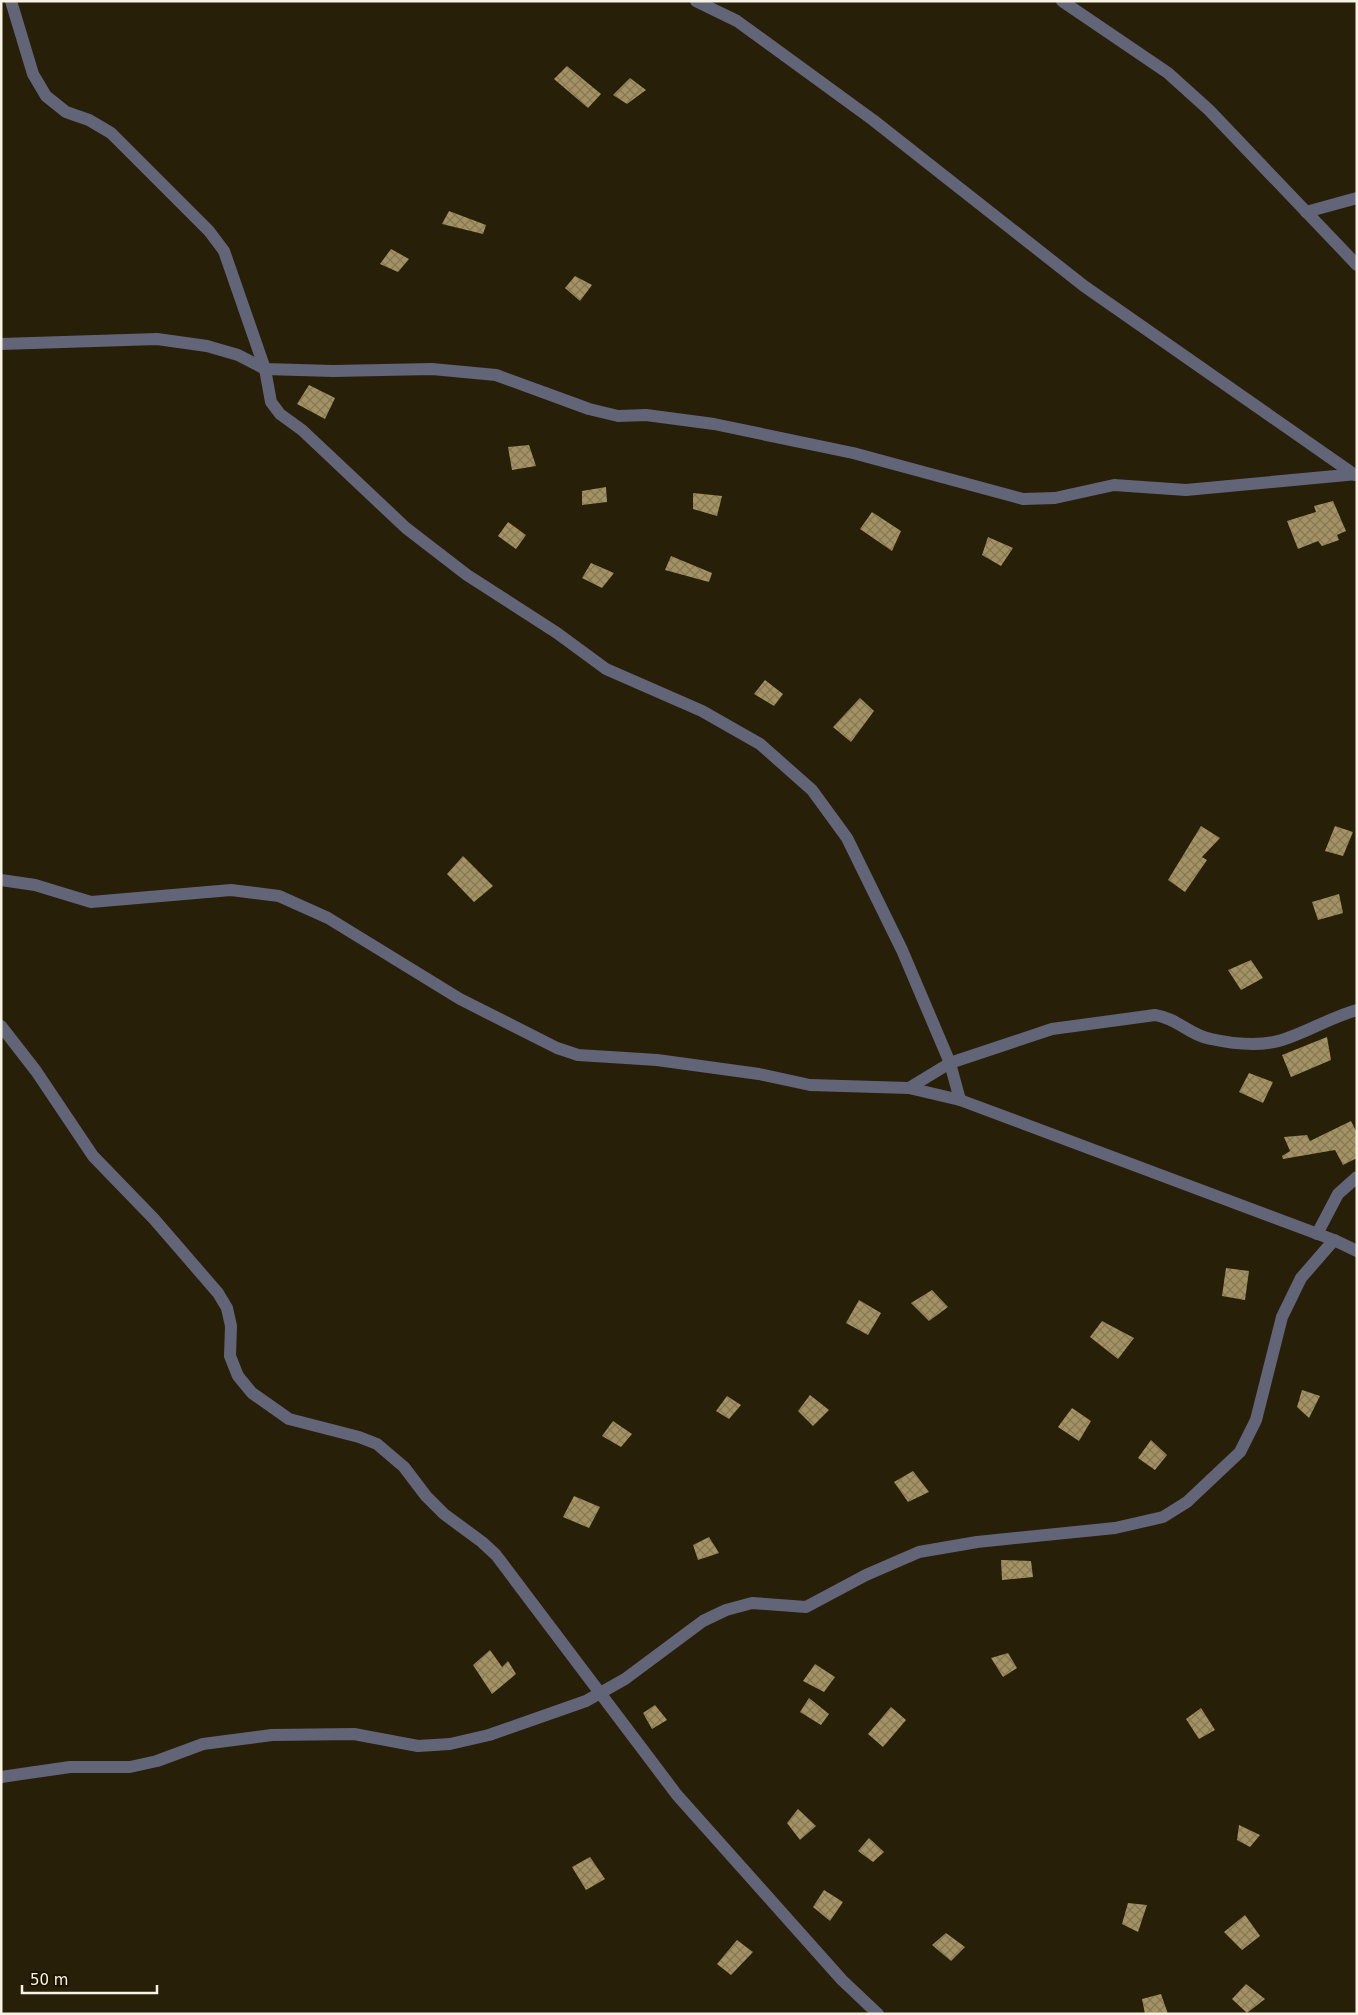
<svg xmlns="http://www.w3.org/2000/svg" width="1358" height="2015" font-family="'DejaVu Sans',sans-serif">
<defs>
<pattern id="building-cross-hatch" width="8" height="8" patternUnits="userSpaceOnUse" patternTransform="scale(1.25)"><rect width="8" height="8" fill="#a49262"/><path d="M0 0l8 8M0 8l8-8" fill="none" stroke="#847858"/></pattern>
</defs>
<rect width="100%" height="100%" fill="#271f07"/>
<g fill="url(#building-cross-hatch)">
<path d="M 567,66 L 601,94 L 588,108 L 554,79 Z"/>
<path d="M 630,78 L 646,90 L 627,104 L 613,95 Z"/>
<path d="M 449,211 L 486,225 L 483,234 L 442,224 Z"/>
<path d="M 391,249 L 409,259 L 398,272 L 380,264 Z"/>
<path d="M 575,276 L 592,285 L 580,301 L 565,288 Z"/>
<path d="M 309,385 L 335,398 L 325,419 L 297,404 Z"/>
<path d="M 529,445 L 536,466 L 512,470 L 508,447 Z"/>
<path d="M 606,487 L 607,502 L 582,505 L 582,491 Z"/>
<path d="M 693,493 L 722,496 L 717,516 L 693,509 Z"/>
<path d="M 1333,501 L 1346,531 L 1337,535 L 1339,540 L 1322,546 L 1318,541 L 1298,549 L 1287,521 L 1316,512 L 1314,506 Z"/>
<path d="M 872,512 L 901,531 L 892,551 L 860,529 Z"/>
<path d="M 508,522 L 526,535 L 516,549 L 498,536 Z"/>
<path d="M 988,537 L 1013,548 L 1001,566 L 982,555 Z"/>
<path d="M 671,556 L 712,573 L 709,582 L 665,570 Z"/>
<path d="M 591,563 L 614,573 L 602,588 L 582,578 Z"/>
<path d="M 765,680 L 783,694 L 774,706 L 754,694 Z"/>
<path d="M 860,698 L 874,711 L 851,742 L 833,727 Z"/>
<path d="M 1201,826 L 1220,838 L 1202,857 L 1207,860 L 1185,892 L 1168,880 Z"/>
<path d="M 1335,826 L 1353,832 L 1343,856 L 1325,851 Z"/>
<path d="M 463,856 L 493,886 L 474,902 L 447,874 Z"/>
<path d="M 1339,894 L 1343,913 L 1318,920 L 1312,902 Z"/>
<path d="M 1251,960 L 1263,978 L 1241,990 L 1228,970 Z"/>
<path d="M 1327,1037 L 1331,1060 L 1291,1077 L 1282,1055 Z"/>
<path d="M 1249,1073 L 1273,1082 L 1263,1103 L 1239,1092 Z"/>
<path d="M 1351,1121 L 1357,1133 L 1357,1158 L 1343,1165 L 1335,1150 L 1283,1159 L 1282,1156 L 1290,1151 L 1284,1137 L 1307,1135 L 1310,1141 Z"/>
<path d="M 1226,1268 L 1249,1271 L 1245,1300 L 1222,1296 Z"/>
<path d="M 932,1290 L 948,1307 L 929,1321 L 911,1303 Z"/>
<path d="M 859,1300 L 881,1313 L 868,1335 L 846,1323 Z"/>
<path d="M 1102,1321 L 1134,1338 L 1118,1359 L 1090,1337 Z"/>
<path d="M 1302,1390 L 1320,1396 L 1309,1418 L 1297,1407 Z"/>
<path d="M 810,1395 L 829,1410 L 813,1426 L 798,1411 Z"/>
<path d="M 727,1396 L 741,1405 L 729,1419 L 716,1411 Z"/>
<path d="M 1072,1408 L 1091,1421 L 1079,1441 L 1058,1427 Z"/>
<path d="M 613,1421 L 632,1434 L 621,1447 L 602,1436 Z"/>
<path d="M 1151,1440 L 1167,1455 L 1155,1470 L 1138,1458 Z"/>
<path d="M 913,1471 L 929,1492 L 908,1502 L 894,1482 Z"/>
<path d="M 574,1496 L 600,1507 L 589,1528 L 563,1517 Z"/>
<path d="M 709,1537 L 719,1553 L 698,1560 L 693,1545 Z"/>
<path d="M 1001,1560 L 1031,1561 L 1033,1577 L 1002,1580 Z"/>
<path d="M 490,1650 L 502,1667 L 508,1661 L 516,1674 L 492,1694 L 473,1665 Z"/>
<path d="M 1008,1653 L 1017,1668 L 1003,1677 L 991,1658 Z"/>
<path d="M 815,1664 L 835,1677 L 824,1692 L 803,1681 Z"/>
<path d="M 809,1698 L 829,1714 L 821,1725 L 800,1712 Z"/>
<path d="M 655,1705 L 667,1720 L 652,1729 L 643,1713 Z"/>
<path d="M 891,1707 L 906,1720 L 883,1747 L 868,1734 Z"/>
<path d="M 1201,1708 L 1215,1730 L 1199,1739 L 1186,1719 Z"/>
<path d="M 798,1809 L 816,1826 L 800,1840 L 787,1823 Z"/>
<path d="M 1239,1825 L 1260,1835 L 1250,1847 L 1237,1840 Z"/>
<path d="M 869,1838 L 884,1852 L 873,1862 L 858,1851 Z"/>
<path d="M 590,1857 L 605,1879 L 586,1890 L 572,1867 Z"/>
<path d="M 824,1890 L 843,1902 L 830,1921 L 813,1907 Z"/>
<path d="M 1128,1903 L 1147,1905 L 1138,1932 L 1122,1924 Z"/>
<path d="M 1245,1915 L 1260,1936 L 1242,1950 L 1224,1932 Z"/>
<path d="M 946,1933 L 965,1947 L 951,1961 L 932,1945 Z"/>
<path d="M 737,1940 L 753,1952 L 731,1975 L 717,1964 Z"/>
<path d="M 1246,1984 L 1265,1999 L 1247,2013 L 1232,1999 Z"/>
<path d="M 1161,1994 L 1168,2014 L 1145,2014 L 1142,1999 Z"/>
</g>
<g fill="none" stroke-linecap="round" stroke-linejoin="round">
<g stroke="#626478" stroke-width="12">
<path d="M 11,1 L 33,74 L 46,96 L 66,112 L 89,120 L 111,133 L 209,231 L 224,251 L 265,369 L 271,402 L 280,414 L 302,430 L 406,528 L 467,575 L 557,633 L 606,669 L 702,711 L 760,744 L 812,790 L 847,838 L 902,950 L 950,1063 L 960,1100"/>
<path d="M 696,1 L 737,21 L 873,120 L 1084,286 L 1355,475"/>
<path d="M 1062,1 L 1168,73 L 1209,110 L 1357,265"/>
<path d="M 1306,212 L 1357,198"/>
<path d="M 1,344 L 157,339 L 207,346 L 238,355 L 265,369 L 333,371 L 432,369 L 496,375 L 589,409 L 618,416 L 646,415 L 714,424 L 853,453 L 1023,499 L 1055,498 L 1114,485 L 1186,490 L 1357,474"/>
<path d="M 1,880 L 35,885 L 91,902 L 231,890 L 279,896 L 328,918 L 460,999 L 557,1048 L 578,1055 L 657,1060 L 759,1074 L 810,1085 L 909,1088 L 960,1100 L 1334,1240 L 1357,1251"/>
<path d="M 1,1026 L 36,1071 L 93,1156 L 154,1219 L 218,1293 L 227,1308 L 231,1326 L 230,1356 L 238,1376 L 252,1393 L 289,1419 L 359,1437 L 377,1444 L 404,1467 L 426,1496 L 444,1514 L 482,1542 L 496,1555 L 677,1795 L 842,1980 L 878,2014"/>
<path d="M 909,1088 L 950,1063 L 1052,1029 L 1155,1015 C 1177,1018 1191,1036 1211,1039 C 1234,1044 1260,1047 1282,1040 C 1308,1032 1331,1017 1357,1010"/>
<path d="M 1317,1234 L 1338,1194 L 1357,1177"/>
<path d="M 1,1777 L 70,1767 L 130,1767 L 157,1761 L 203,1744 L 272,1735 L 354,1734 L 418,1746 L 450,1744 L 489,1735 L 586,1701 L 625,1679 L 703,1621 L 726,1610 L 752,1603 L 806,1607 L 866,1575 L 919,1552 L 977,1542 L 1115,1528 L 1163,1517 L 1187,1502 L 1240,1452 L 1256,1420 L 1282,1317 L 1301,1278 L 1334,1240"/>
</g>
</g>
<rect width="1358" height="2015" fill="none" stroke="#f8f2e4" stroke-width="5"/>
<path d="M22 1985v8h135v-8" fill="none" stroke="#f8f2e4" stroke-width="2.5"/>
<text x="30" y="1985" font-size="15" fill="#f8f2e4" stroke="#1e1501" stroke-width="4" paint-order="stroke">50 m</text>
</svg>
